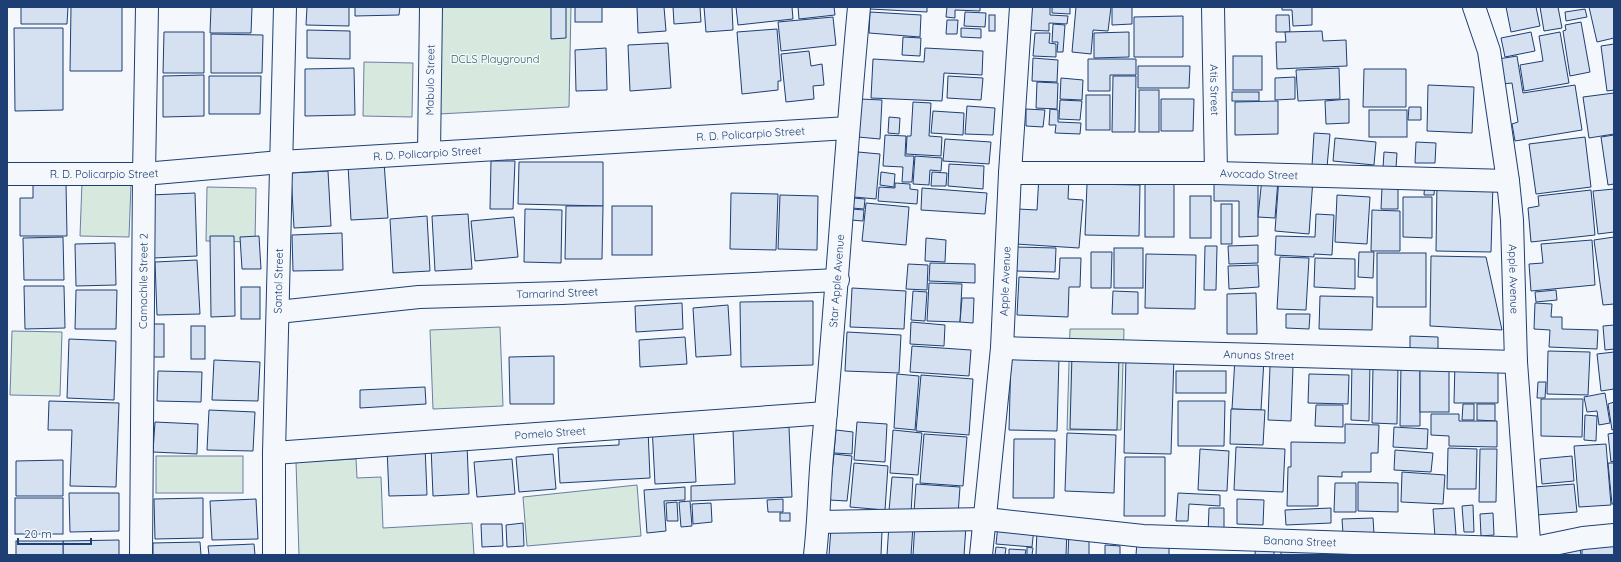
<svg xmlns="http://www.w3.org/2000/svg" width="1621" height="562" font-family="Quicksand,sans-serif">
<rect width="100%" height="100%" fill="#f4f7fb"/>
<g fill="#d7e8df" stroke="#687fa3">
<path d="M 440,7 L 571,7 L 569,107 L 439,114 Z"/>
<path d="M 364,62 L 413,63 L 412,117 L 363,116 Z"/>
<path d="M 82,182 L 131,184 L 129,237 L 80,236 Z"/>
<path d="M 207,187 L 256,188 L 255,242 L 206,241 Z"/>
<path d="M 500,327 L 503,406 L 433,409 L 430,330 Z"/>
<path d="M 1070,329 L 1124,329 L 1121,430 L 1067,430 Z"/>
<path d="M 12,331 L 62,332 L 60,396 L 10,395 Z"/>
<rect x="156" y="456" width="87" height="37"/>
<path d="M 356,459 L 357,478 L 381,477 L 383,528 L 472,523 L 474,555 L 299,555 L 296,462 Z"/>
<path d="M 637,485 L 641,536 L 527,546 L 523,497 Z"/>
</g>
<g fill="#d5e0f0" stroke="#1d3f73">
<path d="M 21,7 L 68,7 L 67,24 L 21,24 Z"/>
<path d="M 71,7 L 122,7 L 122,71 L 70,71 Z"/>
<path d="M 211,7 L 252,7 L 251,33 L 210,33 Z"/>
<path d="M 307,7 L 349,7 L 349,26 L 306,25 Z"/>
<path d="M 355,7 L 400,7 L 399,15 L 355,16 Z"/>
<path d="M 551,7 L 566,7 L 566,38 L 551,39 Z"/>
<rect x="575" y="7" width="27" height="15"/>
<path d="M 637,7 L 664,7 L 666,31 L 638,33 Z"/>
<path d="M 673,7 L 700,7 L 701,22 L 674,24 Z"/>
<path d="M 704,7 L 732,7 L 733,30 L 706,32 Z"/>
<path d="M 736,7 L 792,7 L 793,19 L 738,25 Z"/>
<path d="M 798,7 L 834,7 L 835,15 L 799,19 Z"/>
<path d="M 870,7 L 927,7 L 927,12 L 870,9 Z"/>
<path d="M 947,7 L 980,7 L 980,11 L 955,10 L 955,18 L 946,17 Z"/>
<path d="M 1029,7 L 1050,7 L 1050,15 L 1068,16 L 1067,24 L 1049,23 L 1049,31 L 1027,30 Z"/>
<path d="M 1052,7 L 1070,7 L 1070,14 L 1052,13 Z"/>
<path d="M 1076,7 L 1111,7 L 1108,31 L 1093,30 L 1091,54 L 1072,52 Z"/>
<path d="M 1112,7 L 1132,7 L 1132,24 L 1112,25 Z"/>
<path d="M 1282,7 L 1312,7 L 1312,25 L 1293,26 L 1292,10 L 1282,10 Z"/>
<path d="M 1506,7 L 1536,7 L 1540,26 L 1511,32 Z"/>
<path d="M 1540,7 L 1558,7 L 1562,28 L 1544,31 Z"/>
<path d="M 1589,7 L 1614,7 L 1614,38 L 1597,42 Z"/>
<path d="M 1585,9 L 1587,17 L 1566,21 L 1565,12 Z"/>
<path d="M 870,12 L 921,15 L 920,37 L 869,33 Z"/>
<path d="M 965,12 L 986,13 L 985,27 L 964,26 Z"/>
<rect x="989" y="15" width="6" height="16"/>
<path d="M 1276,15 L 1289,15 L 1290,32 L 1276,32 Z"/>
<path d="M 1183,16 L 1183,57 L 1134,57 L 1134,17 Z"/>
<path d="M 833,17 L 836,45 L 781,51 L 778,22 Z"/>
<path d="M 947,20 L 958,20 L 957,34 L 946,34 Z"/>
<path d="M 1581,22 L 1590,72 L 1570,76 L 1563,31 L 1566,30 L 1565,25 Z"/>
<path d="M 1053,24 L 1065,25 L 1063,52 L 1057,52 L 1058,42 L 1052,42 Z"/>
<path d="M 14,28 L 63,28 L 63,110 L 15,111 Z"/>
<path d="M 961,28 L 981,29 L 981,38 L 961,37 Z"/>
<path d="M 777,29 L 781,81 L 778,81 L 778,90 L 742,94 L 737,32 Z"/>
<path d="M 307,30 L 350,31 L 350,59 L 307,58 Z"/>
<path d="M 1322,31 L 1323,41 L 1346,40 L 1347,66 L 1277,69 L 1276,42 L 1286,42 L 1285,32 Z"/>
<path d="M 164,32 L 204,32 L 204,73 L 163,73 Z"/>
<path d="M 1129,32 L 1129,57 L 1094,58 L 1094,33 Z"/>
<path d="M 1531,32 L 1535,51 L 1505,57 L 1501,38 Z"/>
<path d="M 1560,32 L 1569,83 L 1524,91 L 1520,65 L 1543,61 L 1539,36 Z"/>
<path d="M 1035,33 L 1050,33 L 1049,43 L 1056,44 L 1056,57 L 1033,56 Z"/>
<path d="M 211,34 L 263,35 L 262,73 L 211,73 Z"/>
<path d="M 903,37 L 921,38 L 920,56 L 902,55 Z"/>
<path d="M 668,43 L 671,88 L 630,91 L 628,45 Z"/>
<path d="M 1614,44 L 1614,90 L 1607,91 L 1601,46 Z"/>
<path d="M 606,48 L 607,90 L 576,91 L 575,50 Z"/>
<path d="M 925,48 L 983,51 L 982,75 L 944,73 L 942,101 L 871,98 L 873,59 L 924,62 Z"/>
<path d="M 809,51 L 811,66 L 822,64 L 824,85 L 813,86 L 814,99 L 786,102 L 781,54 Z"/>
<rect x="1233" y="56" width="29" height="34"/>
<path d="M 1517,56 L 1523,93 L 1575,85 L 1582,130 L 1515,141 L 1512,124 L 1518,122 L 1512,83 L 1502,84 L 1498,59 Z"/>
<path d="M 1033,58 L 1058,60 L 1057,82 L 1032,81 Z"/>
<path d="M 1088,59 L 1136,59 L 1136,75 L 1110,75 L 1110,91 L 1088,91 Z"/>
<path d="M 1138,66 L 1190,66 L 1189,88 L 1138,88 Z"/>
<path d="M 354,68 L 355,115 L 305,116 L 305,69 Z"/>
<path d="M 1339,68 L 1340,99 L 1298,101 L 1296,70 Z"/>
<path d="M 1364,69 L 1406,69 L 1406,107 L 1363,107 Z"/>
<path d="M 204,75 L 204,116 L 163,117 L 163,76 Z"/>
<path d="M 209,76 L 261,76 L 260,114 L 209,114 Z"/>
<path d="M 948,76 L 983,78 L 981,100 L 947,98 Z"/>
<path d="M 1113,76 L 1136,76 L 1135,132 L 1112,132 Z"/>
<path d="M 1295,77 L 1295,99 L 1275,100 L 1275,78 Z"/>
<path d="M 1061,78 L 1083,80 L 1082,100 L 1060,99 Z"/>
<path d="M 1037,82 L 1058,83 L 1057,109 L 1036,108 Z"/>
<path d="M 1428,85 L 1474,87 L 1472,133 L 1427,131 Z"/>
<rect x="1139" y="90" width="20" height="42"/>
<rect x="1232" y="92" width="27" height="9"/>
<path d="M 1614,93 L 1614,134 L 1589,138 L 1583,97 Z"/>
<rect x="1086" y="95" width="24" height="35"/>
<path d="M 860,99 L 882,100 L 880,139 L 858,137 Z"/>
<path d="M 1161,99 L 1194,99 L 1193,131 L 1161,131 Z"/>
<path d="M 1349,99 L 1349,123 L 1326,124 L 1325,101 Z"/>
<path d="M 1060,100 L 1082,101 L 1080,120 L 1059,119 Z"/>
<path d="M 1278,101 L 1278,134 L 1235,135 L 1235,102 Z"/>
<path d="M 913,102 L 931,103 L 929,136 L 942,137 L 941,156 L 906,154 L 907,136 L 911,136 Z"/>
<path d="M 967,106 L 995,108 L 993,135 L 965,134 Z"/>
<path d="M 1409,107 L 1421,107 L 1421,120 L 1408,120 Z"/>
<path d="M 1026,109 L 1045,110 L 1043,127 L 1026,126 Z"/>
<path d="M 1050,109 L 1058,110 L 1058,122 L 1081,123 L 1080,134 L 1055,133 L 1056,125 L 1049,125 Z"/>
<rect x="1369" y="110" width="38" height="27"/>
<path d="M 933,111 L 964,113 L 963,135 L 931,133 Z"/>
<path d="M 889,117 L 900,118 L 899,134 L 888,133 Z"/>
<path d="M 1314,133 L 1330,134 L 1327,167 L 1312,166 Z"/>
<path d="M 885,135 L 906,136 L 905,156 L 914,156 L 912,182 L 902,182 L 903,167 L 883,166 Z"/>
<path d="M 1614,135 L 1614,184 L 1608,185 L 1601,137 Z"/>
<path d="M 1585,137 L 1591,187 L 1536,194 L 1529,144 Z"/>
<path d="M 1335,138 L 1376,142 L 1374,165 L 1333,161 Z"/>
<path d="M 945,139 L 991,142 L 989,164 L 943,161 Z"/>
<path d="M 1416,142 L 1436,143 L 1435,163 L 1415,163 Z"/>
<path d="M 858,152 L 880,154 L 876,199 L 854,197 Z"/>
<path d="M 1384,152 L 1397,153 L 1396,168 L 1383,168 Z"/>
<path d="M 915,156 L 942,158 L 941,171 L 930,170 L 929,185 L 913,184 Z"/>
<path d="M 491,161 L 515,161 L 513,209 L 490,209 Z"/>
<path d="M 384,162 L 388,218 L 351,220 L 348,165 Z"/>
<path d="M 519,162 L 603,162 L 603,206 L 518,204 Z"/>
<path d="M 949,164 L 984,166 L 983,189 L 948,186 Z"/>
<path d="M 328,171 L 331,226 L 294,228 L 291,173 Z"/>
<path d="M 881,172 L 895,174 L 894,187 L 880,185 Z"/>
<path d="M 932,172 L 947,173 L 946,186 L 931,186 Z"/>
<path d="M 1039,175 L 1069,177 L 1068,199 L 1083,200 L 1079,248 L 1016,244 L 1018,209 L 1037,210 Z"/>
<path d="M 1214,176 L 1258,176 L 1258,236 L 1239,237 L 1239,201 L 1214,201 Z"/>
<path d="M 1279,177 L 1313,179 L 1309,234 L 1275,231 Z"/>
<rect x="1145" y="178" width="29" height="59"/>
<path d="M 1262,178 L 1278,180 L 1275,218 L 1258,217 Z"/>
<path d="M 1425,180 L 1435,181 L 1434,195 L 1424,195 Z"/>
<path d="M 1437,182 L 1493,183 L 1491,252 L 1436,251 Z"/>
<path d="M 33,183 L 66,183 L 67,236 L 20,236 L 20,198 L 33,198 Z"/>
<path d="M 895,183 L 910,184 L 910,189 L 918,190 L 917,204 L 878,201 L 879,187 L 895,188 Z"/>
<path d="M 1087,184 L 1140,185 L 1139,236 L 1085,235 Z"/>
<path d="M 922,188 L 987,193 L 985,214 L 921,210 Z"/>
<path d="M 1382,188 L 1398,189 L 1398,209 L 1381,209 Z"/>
<path d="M 1614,189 L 1614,232 L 1598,234 L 1593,191 Z"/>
<path d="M 1591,190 L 1595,235 L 1531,242 L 1528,208 L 1539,206 L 1538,196 Z"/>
<path d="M 195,193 L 197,256 L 153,258 L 151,195 Z"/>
<path d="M 731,193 L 778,194 L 776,250 L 730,249 Z"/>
<path d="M 780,195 L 818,196 L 817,250 L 778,249 Z"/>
<path d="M 1337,195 L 1370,197 L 1367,244 L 1335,242 Z"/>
<rect x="1190" y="196" width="21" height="42"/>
<path d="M 1403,197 L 1432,197 L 1432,238 L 1403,237 Z"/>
<path d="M 853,198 L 865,199 L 864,209 L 852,208 Z"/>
<path d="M 866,203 L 909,207 L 906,245 L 862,241 Z"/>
<rect x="1221" y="204" width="11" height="40"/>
<path d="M 566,206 L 603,206 L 602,259 L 565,259 Z"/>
<rect x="612" y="206" width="40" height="49"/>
<path d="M 525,209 L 562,210 L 561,263 L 524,262 Z"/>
<path d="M 852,209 L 864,210 L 863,221 L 851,220 Z"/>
<path d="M 1372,210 L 1400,211 L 1400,251 L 1371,251 Z"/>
<path d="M 468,214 L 472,269 L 435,271 L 432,216 Z"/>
<path d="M 1316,214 L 1334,215 L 1332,255 L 1314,254 L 1314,257 L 1275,255 L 1276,236 L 1315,237 Z"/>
<path d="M 427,216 L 430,271 L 393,273 L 390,219 Z"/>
<path d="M 514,217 L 518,257 L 475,261 L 471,221 Z"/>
<path d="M 342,233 L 343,270 L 293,271 L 292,235 Z"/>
<path d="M 210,236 L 234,236 L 235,316 L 211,317 Z"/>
<path d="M 259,236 L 261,269 L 242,269 L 240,237 Z"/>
<path d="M 63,237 L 64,280 L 24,280 L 23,238 Z"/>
<path d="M 1614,237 L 1614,304 L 1603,305 L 1594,240 Z"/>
<path d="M 926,238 L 946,240 L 945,262 L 925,261 Z"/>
<path d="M 1592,240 L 1595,285 L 1531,291 L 1529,264 L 1543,263 L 1541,244 Z"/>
<path d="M 115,243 L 116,285 L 76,286 L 75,244 Z"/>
<path d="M 1258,245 L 1258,263 L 1229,264 L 1228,246 Z"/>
<path d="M 1205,246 L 1217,246 L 1216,290 L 1204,290 Z"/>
<path d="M 1016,247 L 1056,248 L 1055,272 L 1016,271 Z"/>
<rect x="1114" y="248" width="29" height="40"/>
<path d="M 1091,252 L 1112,252 L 1111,288 L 1091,288 Z"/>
<path d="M 1359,252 L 1374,252 L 1373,278 L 1358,277 Z"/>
<rect x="1377" y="253" width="49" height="54"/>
<path d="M 1146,254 L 1196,255 L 1195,309 L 1145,308 Z"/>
<path d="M 1431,256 L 1486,257 L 1502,330 L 1430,326 Z"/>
<path d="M 1280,257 L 1309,258 L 1306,310 L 1277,309 Z"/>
<path d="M 1060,258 L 1081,258 L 1080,287 L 1069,287 L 1068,317 L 1017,315 L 1019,277 L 1059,279 Z"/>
<path d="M 1315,258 L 1355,259 L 1355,289 L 1314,287 Z"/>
<path d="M 197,260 L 200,314 L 157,315 L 155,262 Z"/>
<path d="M 930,263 L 975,264 L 975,283 L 929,281 Z"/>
<path d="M 908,264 L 928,265 L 927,290 L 906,289 Z"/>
<path d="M 1258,265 L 1259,287 L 1229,289 L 1228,266 Z"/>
<path d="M 929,283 L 962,284 L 960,322 L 927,321 Z"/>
<path d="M 24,286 L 64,286 L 65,328 L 25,329 Z"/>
<rect x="241" y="287" width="19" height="32"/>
<path d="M 852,288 L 906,291 L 904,329 L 850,327 Z"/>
<path d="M 76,290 L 117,290 L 116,329 L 75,329 Z"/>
<path d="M 1556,290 L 1557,300 L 1536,302 L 1535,292 Z"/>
<path d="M 913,291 L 927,292 L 925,321 L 911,320 Z"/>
<path d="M 1113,291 L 1138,292 L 1138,314 L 1112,314 Z"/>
<path d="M 1256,293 L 1257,334 L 1227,334 L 1227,294 Z"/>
<path d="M 1320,296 L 1373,297 L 1372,330 L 1319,329 Z"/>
<path d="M 962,298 L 974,298 L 973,323 L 960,322 Z"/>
<path d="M 813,301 L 813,365 L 741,367 L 740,302 Z"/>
<path d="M 682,303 L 683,329 L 636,332 L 635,306 Z"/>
<path d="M 1535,303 L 1552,304 L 1551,317 L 1562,317 L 1562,329 L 1598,330 L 1597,349 L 1549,347 L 1550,330 L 1534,329 Z"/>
<path d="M 728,305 L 731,355 L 696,357 L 693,308 Z"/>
<path d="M 1286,314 L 1310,314 L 1309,329 L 1286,328 Z"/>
<path d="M 911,322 L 945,325 L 944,346 L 910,344 Z"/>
<rect x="150" y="324" width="14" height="33"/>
<path d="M 1614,325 L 1614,349 L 1605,350 L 1603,326 Z"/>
<rect x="191" y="326" width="14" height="33"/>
<path d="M 847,332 L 901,335 L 899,373 L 845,371 Z"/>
<path d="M 1410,336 L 1438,337 L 1438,350 L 1410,350 Z"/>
<path d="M 685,337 L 687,364 L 640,367 L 639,340 Z"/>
<path d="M 69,339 L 116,341 L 114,400 L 67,398 Z"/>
<path d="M 912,346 L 971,350 L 969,376 L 910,372 Z"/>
<path d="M 1548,351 L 1590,352 L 1588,395 L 1547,394 Z"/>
<path d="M 1614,352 L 1614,389 L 1601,391 L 1597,354 Z"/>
<path d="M 1072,354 L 1119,356 L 1117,430 L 1070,429 Z"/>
<path d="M 1126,354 L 1174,355 L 1171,454 L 1124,453 Z"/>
<path d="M 554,356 L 554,404 L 510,404 L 509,357 Z"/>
<path d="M 1011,356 L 1059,357 L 1057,431 L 1009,430 Z"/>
<path d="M 1235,358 L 1264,359 L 1261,410 L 1232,409 Z"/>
<path d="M 214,360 L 260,362 L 258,401 L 212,400 Z"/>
<path d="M 1352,361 L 1370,361 L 1369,421 L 1351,420 Z"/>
<path d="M 1455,362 L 1498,363 L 1498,403 L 1454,403 Z"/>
<path d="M 1373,364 L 1398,364 L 1397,424 L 1372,423 Z"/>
<path d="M 1401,364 L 1420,364 L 1420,426 L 1400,426 Z"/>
<rect x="1420" y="365" width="29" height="47"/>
<path d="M 1270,366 L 1293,366 L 1291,421 L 1268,420 Z"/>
<path d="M 158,371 L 202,372 L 201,402 L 157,401 Z"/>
<rect x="1176" y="371" width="50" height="22"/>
<path d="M 897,374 L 919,376 L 915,430 L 894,428 Z"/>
<path d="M 1309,374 L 1349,375 L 1348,404 L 1308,403 Z"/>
<path d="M 921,375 L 973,379 L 969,435 L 916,431 Z"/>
<path d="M 1538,382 L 1546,382 L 1545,398 L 1537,398 Z"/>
<path d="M 425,387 L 426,404 L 360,408 L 360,390 Z"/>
<path d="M 1605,393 L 1610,423 L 1599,425 L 1597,411 L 1587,412 L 1584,397 Z"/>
<path d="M 1541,399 L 1583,399 L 1582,437 L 1541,436 Z"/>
<path d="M 49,401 L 119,403 L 116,487 L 70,486 L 72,430 L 48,430 Z"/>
<path d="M 1178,401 L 1225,401 L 1224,446 L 1178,446 Z"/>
<path d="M 1614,402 L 1614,429 L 1612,430 L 1608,404 Z"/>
<path d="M 1463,404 L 1474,404 L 1474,420 L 1462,420 Z"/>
<path d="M 1477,404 L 1495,404 L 1495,421 L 1477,420 Z"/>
<path d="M 1316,405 L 1343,405 L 1343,427 L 1315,426 Z"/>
<path d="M 1231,409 L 1265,410 L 1263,445 L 1230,444 Z"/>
<path d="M 209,410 L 255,412 L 253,451 L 207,450 Z"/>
<path d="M 1431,414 L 1459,414 L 1459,421 L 1497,421 L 1497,447 L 1449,446 L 1449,436 L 1431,435 Z"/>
<path d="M 1585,415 L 1597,416 L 1596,441 L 1584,440 Z"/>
<path d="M 155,422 L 198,424 L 197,454 L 153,452 Z"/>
<path d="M 857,422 L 887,424 L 885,462 L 854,460 Z"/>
<path d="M 693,423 L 696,482 L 655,484 L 652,426 Z"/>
<path d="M 1345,424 L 1379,425 L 1378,453 L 1371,453 L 1371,472 L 1342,472 L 1342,477 L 1318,476 L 1318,506 L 1287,506 L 1288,467 L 1291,467 L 1291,442 L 1345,443 Z"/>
<path d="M 789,427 L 792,497 L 691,501 L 691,486 L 735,484 L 733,429 Z"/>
<path d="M 1394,427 L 1428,429 L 1427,449 L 1393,447 Z"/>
<path d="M 648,429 L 650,478 L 560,483 L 558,448 L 619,445 L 619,430 Z"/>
<path d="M 836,430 L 853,432 L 852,454 L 834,453 Z"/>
<path d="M 893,430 L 922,433 L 918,475 L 890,473 Z"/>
<path d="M 1067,433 L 1116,435 L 1114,493 L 1065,491 Z"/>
<path d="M 1614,433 L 1614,461 L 1611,462 L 1608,434 Z"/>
<path d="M 924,434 L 967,437 L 963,486 L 920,483 Z"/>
<path d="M 1014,439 L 1055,439 L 1054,498 L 1013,498 Z"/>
<path d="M 1606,444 L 1611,505 L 1579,507 L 1574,446 Z"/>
<path d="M 467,445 L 469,494 L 433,496 L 431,446 Z"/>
<path d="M 425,446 L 427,495 L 389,496 L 387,448 Z"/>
<path d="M 1236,447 L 1285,449 L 1283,492 L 1234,490 Z"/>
<path d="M 1448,448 L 1477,449 L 1476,489 L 1447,489 Z"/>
<path d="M 1200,449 L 1229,451 L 1227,491 L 1198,490 Z"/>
<path d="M 1480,449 L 1497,449 L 1496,502 L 1479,502 Z"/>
<path d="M 1395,450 L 1433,453 L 1431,472 L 1394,470 Z"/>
<path d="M 553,454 L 556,489 L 519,492 L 516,457 Z"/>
<path d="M 834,454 L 852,456 L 847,501 L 829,500 Z"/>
<path d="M 1572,456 L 1574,481 L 1542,484 L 1540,459 Z"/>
<path d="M 1125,457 L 1165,457 L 1165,516 L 1124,516 Z"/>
<path d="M 512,459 L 515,494 L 477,497 L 474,462 Z"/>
<path d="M 63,460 L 63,496 L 16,496 L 16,461 Z"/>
<path d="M 854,463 L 888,466 L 885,510 L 850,507 Z"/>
<path d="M 1608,463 L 1614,463 L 1614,504 L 1612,504 Z"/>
<path d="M 1402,472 L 1445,475 L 1443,504 L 1401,502 Z"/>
<path d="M 892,477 L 913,478 L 911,513 L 889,511 Z"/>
<path d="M 1358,482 L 1398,483 L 1398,512 L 1358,511 Z"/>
<path d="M 1335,483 L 1356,483 L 1356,512 L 1334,512 Z"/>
<path d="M 916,484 L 960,487 L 958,515 L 914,512 Z"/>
<path d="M 1574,484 L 1577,512 L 1536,515 L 1534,487 Z"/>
<path d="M 685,487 L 685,500 L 664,501 L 666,531 L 647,533 L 644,490 Z"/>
<path d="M 69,493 L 119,493 L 119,531 L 70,532 Z"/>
<path d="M 1178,493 L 1220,495 L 1220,506 L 1189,504 L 1188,521 L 1176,521 Z"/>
<rect x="15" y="498" width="48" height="36"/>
<path d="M 203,498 L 203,538 L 155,539 L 154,499 Z"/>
<path d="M 256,499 L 258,539 L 212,540 L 210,501 Z"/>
<path d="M 783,499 L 783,512 L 768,512 L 767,500 Z"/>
<path d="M 1237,499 L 1264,500 L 1263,525 L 1237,524 Z"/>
<path d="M 690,501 L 692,526 L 681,527 L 679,502 Z"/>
<path d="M 677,502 L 678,521 L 667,521 L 666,503 Z"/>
<path d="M 711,503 L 712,522 L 693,524 L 692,504 Z"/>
<path d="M 1473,505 L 1474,532 L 1464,532 L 1462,506 Z"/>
<path d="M 1209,508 L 1224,508 L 1224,533 L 1208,533 Z"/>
<path d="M 1331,508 L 1331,523 L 1286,525 L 1285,510 Z"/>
<path d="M 1454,508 L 1456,535 L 1435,537 L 1433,509 Z"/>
<rect x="780" y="513" width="10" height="8"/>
<path d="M 1493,513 L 1494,535 L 1481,536 L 1480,514 Z"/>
<path d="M 1373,518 L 1374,534 L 1343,534 L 1342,519 Z"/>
<path d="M 523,523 L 524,546 L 507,547 L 506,525 Z"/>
<path d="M 915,523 L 966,526 L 964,555 L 913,555 Z"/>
<path d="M 481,524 L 502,524 L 503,546 L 482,547 Z"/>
<path d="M 889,524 L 913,526 L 911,555 L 887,555 Z"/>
<path d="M 998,525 L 1034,528 L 1032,547 L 996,544 Z"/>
<path d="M 831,528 L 882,531 L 881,555 L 829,555 Z"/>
<path d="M 1037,530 L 1067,531 L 1066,555 L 1036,555 Z"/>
<path d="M 1069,533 L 1089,533 L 1089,555 L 1068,555 Z"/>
<path d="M 119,540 L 119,555 L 63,555 L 63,541 Z"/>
<rect x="16" y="541" width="47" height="14"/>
<path d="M 200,542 L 201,555 L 153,555 L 153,543 Z"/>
<path d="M 1137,542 L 1169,543 L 1169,555 L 1136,555 Z"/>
<path d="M 1256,542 L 1274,542 L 1274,555 L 1255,555 Z"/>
<path d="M 254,544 L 255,555 L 209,555 L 208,546 Z"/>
<path d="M 1327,544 L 1327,555 L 1281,555 L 1281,546 Z"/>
<path d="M 1105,545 L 1120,546 L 1120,555 L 1105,555 Z"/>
<path d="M 1614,546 L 1614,555 L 1582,555 L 1582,548 Z"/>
<path d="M 996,547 L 1006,548 L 1005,555 L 995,555 Z"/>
<path d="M 1027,547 L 1033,548 L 1032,555 L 1027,555 Z"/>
<path d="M 1580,548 L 1581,555 L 1543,555 Z"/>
<path d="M 1009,549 L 1026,550 L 1025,555 L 1009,555 Z"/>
</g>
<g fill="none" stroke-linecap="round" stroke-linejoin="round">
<g stroke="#1d3f73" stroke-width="24">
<g id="minor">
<path id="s1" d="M 1213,7 L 1216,173"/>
<path id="s2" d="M 1474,7 L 1489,51 L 1508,181 L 1512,220 L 1516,362 L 1530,555"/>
<path id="s3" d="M 429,152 L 431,7"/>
<path id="s4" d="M 1010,173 L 1216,173 L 1508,181"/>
<path id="s5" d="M 7,174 L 144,174 L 281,162 L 848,128"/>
<path id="s6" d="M 278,312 L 419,297 L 562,293 L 838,280"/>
<path id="s7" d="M 1002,348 L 1516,362"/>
<path id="s8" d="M 274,453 L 826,413"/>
<path id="s9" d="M 819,522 L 986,519 L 1143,536 L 1530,549 L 1583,538 L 1614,535"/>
<path id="s10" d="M 141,555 L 144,174 L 147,7"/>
<path id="s11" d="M 274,555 L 274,453 L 285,7"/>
<path id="s12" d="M 815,555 C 819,522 819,489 822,456 C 836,306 845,156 859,7"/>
<path id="s13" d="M 981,555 L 1002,348 L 1010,173 L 1021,7"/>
</g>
</g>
<use href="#minor" stroke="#f4f7fb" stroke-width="22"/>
</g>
<g text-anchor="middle" stroke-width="3" stroke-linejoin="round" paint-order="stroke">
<g font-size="11" fill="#2c6c60" stroke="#f4f7fb">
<text x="495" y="63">DCLS Playground</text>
</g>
<g font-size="11" fill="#1d3f73" stroke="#f4f7fb">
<text dy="4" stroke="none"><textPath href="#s3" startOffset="72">Mabulo Street</textPath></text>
<text dy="4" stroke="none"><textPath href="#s1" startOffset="83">Atis Street</textPath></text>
<text dy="4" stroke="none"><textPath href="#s5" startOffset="745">R. D. Policarpio Street</textPath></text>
<text dy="4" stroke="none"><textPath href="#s5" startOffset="421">R. D. Policarpio Street</textPath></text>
<text dy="4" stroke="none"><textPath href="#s5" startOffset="97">R. D. Policarpio Street</textPath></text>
<text dy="4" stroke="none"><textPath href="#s4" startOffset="249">Avocado Street</textPath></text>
<text dy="4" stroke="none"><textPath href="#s2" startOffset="276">Apple Avenue</textPath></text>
<text dy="4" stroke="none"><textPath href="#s10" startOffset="274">Camachile Street 2</textPath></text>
<text dy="4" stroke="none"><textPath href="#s11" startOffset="274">Santol Street</textPath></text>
<text dy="4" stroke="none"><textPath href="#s12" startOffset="275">Star Apple Avenue</textPath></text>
<text dy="4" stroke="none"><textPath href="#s13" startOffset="275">Apple Avenue</textPath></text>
<text dy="4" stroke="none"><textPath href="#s6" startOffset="280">Tamarind Street</textPath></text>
<text dy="4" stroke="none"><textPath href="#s7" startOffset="257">Anunas Street</textPath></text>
<text dy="4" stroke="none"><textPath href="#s8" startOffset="277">Pomelo Street</textPath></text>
<text dy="4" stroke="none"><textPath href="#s9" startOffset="482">Banana Street</textPath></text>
</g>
</g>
<rect width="1621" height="562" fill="none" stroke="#1d3f73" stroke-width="16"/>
<path d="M18 538v6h73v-6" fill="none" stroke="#1d3f73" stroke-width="2"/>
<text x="24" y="538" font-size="12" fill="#1d3f73" stroke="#f4f7fb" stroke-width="3" paint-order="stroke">20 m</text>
</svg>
